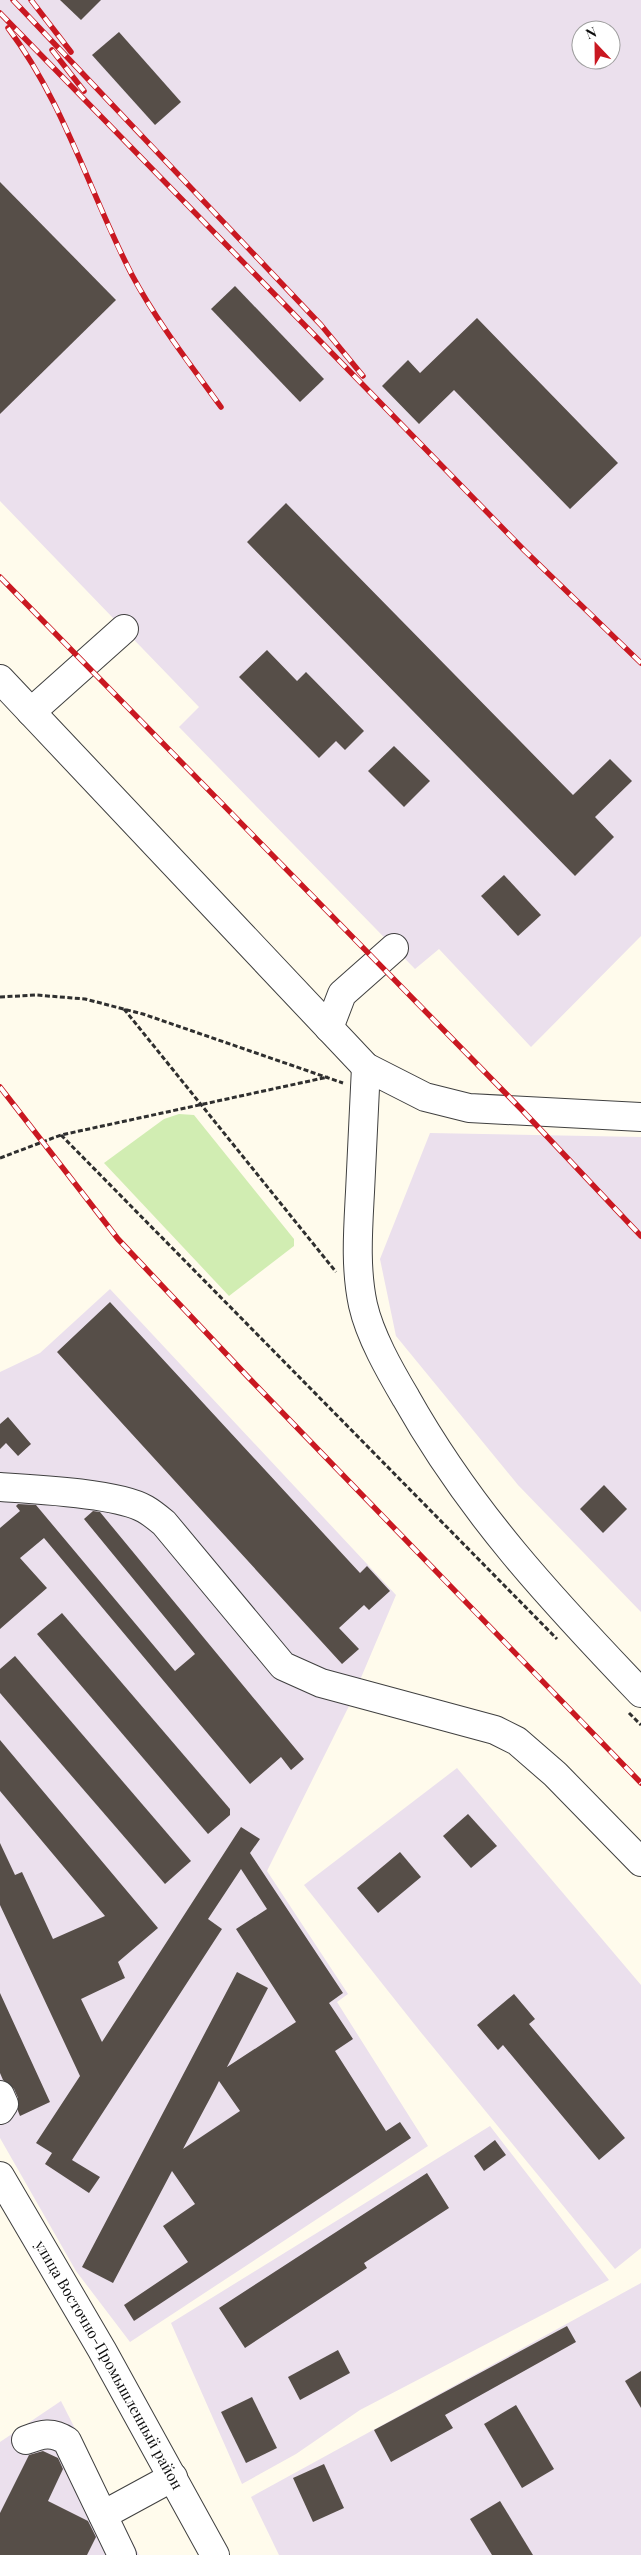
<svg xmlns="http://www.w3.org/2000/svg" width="641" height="2555" font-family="'Playfair Display',serif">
<rect width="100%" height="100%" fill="#fffbec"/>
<g fill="#ebe0ed" fill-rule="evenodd">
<path d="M 0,0 L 641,0 L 641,936 L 531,1047 L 439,949 L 415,969 L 179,727 L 199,707 L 0,501 ZM 581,30 L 611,30 L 611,60 L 581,60 Z"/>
<path d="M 430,1133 L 641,1137 L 641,1612 L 518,1485 L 396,1336 L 380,1259 Z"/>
<path d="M 110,1289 L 396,1595 L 349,1706 L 267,1871 L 348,1994 L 337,2002 L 428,2146 L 130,2342 L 76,2271 L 0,2138 L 0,1372 L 40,1353 Z"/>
<path d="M 457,1768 L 641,1985 L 641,2248 L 615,2269 L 419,2030 L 304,1885 Z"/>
<path d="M 490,2126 L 609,2280 L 360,2410 L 296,2454 L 242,2484 L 171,2323 Z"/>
<path d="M 641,2283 L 641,2555 L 279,2555 L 251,2497 Z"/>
<path d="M 61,2401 L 139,2555 L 0,2555 L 0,2442 Z"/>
</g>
<path fill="#d1edb2" d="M 179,1114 L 194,1115 L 294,1239 L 294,1246 L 229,1296 L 104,1163 L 164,1119 Z"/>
<g fill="#564e48" fill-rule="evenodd">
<path d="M 60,0 L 101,0 L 81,20 Z"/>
<path d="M 119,32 L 181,102 L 155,125 L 92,55 Z"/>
<path d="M 0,182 L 116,300 L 0,414 Z"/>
<path d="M 235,286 L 324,379 L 300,402 L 211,309 Z"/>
<path d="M 477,318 L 618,463 L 570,509 L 454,390 L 419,424 L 382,386 L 408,360 L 420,373 Z"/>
<path d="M 286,503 L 573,795 L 610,759 L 632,781 L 595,817 L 614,837 L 575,876 L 247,542 Z"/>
<path d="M 267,650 L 297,681 L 306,672 L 364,731 L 345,750 L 336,741 L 319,758 L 239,677 Z"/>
<path d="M 394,746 L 430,781 L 404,807 L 368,771 Z"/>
<path d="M 504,875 L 541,915 L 518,936 L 481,896 Z"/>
<path d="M 110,1302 L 360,1573 L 367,1566 L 390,1591 L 369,1610 L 364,1605 L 339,1628 L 359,1649 L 342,1664 L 57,1352 Z"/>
<path d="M 8,1417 L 31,1444 L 18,1456 L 6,1443 L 0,1449 L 0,1424 Z"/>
<path d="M 604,1485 L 627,1509 L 603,1533 L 580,1509 Z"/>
<path d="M 18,1504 L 36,1505 L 175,1671 L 195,1654 L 84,1519 L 93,1511 L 100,1512 L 304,1759 L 291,1770 L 281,1757 L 250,1784 L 44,1538 L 20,1558 L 47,1588 L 0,1629 L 0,1528 L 20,1511 L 16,1506 Z"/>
<path d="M 62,1613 L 230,1809 L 230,1815 L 208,1834 L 37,1634 Z"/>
<path d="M 15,1656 L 191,1861 L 165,1884 L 0,1693 L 0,1669 Z"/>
<path d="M 0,1740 L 158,1928 L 118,1962 L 125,1978 L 81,1999 L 102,2042 L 241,1827 L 260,1839 L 250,1853 L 343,1993 L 329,2003 L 353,2039 L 335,2051 L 386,2131 L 400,2122 L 411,2138 L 134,2321 L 124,2305 L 188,2262 L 163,2226 L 195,2204 L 172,2171 L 113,2283 L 82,2267 L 237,1972 L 268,1988 L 227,2067 L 296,2022 L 236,1929 L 267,1909 L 241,1869 L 208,1919 L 222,1929 L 72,2160 L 100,2177 L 89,2193 L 45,2164 L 52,2153 L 36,2143 L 80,2076 L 0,1905 L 0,1843 L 15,1875 L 22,1872 L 53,1939 L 105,1916 L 0,1791 ZM 219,2081 L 240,2111 L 183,2149 L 215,2089 Z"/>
<path d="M 468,1814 L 497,1846 L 471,1868 L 443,1836 Z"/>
<path d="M 400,1852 L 421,1877 L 378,1913 L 357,1888 Z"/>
<path d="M 0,1993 L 50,2102 L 20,2116 L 18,2111 L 18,2098 L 14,2089 L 3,2080 L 0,2073 Z"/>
<path d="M 514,1994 L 535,2019 L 529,2024 L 625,2138 L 599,2160 L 503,2045 L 498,2050 L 477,2025 Z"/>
<path d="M 495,2140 L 506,2155 L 484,2171 L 474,2156 Z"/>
<path d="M 427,2173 L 449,2208 L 364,2263 L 367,2268 L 245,2348 L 219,2308 Z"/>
<path d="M 567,2326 L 576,2342 L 445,2415 L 453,2428 L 391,2462 L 374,2430 Z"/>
<path d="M 338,2350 L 350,2373 L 300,2400 L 288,2377 Z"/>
<path d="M 641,2371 L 641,2408 L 625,2381 Z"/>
<path d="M 252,2397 L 277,2448 L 246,2463 L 221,2412 Z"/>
<path d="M 516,2405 L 554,2469 L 522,2488 L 484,2424 Z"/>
<path d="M 43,2451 L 58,2458 L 63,2469 L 48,2501 L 88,2521 L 96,2537 L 87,2555 L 0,2555 L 0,2513 L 29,2455 Z"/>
<path d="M 324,2464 L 344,2508 L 313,2522 L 293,2478 Z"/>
<path d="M 500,2501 L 533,2555 L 492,2555 L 470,2519 Z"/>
</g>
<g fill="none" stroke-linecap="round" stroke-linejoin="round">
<g stroke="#404040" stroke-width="30">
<g id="minor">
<path d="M 0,679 L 366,1067 L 425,1097 L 469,1108 L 641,1117"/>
<path d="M 31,712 L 124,629"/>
<path d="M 329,1028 L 342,994 L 394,948"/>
<path d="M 366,1067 C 364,1109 362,1151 360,1192 C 358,1230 355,1268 363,1305 C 370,1336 390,1371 406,1398 C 470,1512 551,1599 641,1693"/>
<path d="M 0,1487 C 33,1489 118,1493 145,1509 C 152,1513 158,1518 164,1523 L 283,1666 L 321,1683 L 495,1730 L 517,1741 L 555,1774 L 641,1862"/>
<path d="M 0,2095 L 4,2104 L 0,2110"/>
<path id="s1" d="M 0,2176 L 102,2350 L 215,2555"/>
<path d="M 26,2440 C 42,2434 52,2431 67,2441 L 122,2555"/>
<path d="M 103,2515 L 173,2477"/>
</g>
</g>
<g stroke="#2f2f2f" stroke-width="3" stroke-dasharray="5 2.5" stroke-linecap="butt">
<path d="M 0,997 L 36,995 L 85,999 L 143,1014 L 343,1083"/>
<path d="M 124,1009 L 336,1272"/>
<path d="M 61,1135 L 557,1639"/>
<path d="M 0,1158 L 61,1135 L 328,1077"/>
<path d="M 629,1713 L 641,1725"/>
</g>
<use href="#minor" stroke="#fff" stroke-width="28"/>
<g stroke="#c91821" stroke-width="5.5">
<g id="rail">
<path d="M 13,0 L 321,325 L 363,376"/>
<path d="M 31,0 L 71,52"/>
<path d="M 0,13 L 525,551 L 641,663"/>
<path d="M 8,28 C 64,102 90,194 132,275 C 157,322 190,364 221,407"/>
<path d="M 52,50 L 84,91"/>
<path d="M 0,577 L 522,1110 L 641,1236"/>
<path d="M 0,1087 L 118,1239 L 248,1377 L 641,1783"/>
</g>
</g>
<use href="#rail" stroke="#fff" stroke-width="4" stroke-dasharray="11" stroke-linecap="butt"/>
</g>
<g text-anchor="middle" stroke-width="5" stroke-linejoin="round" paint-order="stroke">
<g font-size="15" fill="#0d0d0d" stroke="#fff">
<text dy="5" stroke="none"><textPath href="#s1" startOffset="218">улица Восточно-Промышленный район</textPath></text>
</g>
</g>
<g transform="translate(596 45) rotate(338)"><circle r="24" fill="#ffffff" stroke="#9e9e9e"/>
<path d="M0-4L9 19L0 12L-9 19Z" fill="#c91821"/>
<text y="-8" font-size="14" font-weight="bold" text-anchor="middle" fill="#0d0d0d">N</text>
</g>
</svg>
